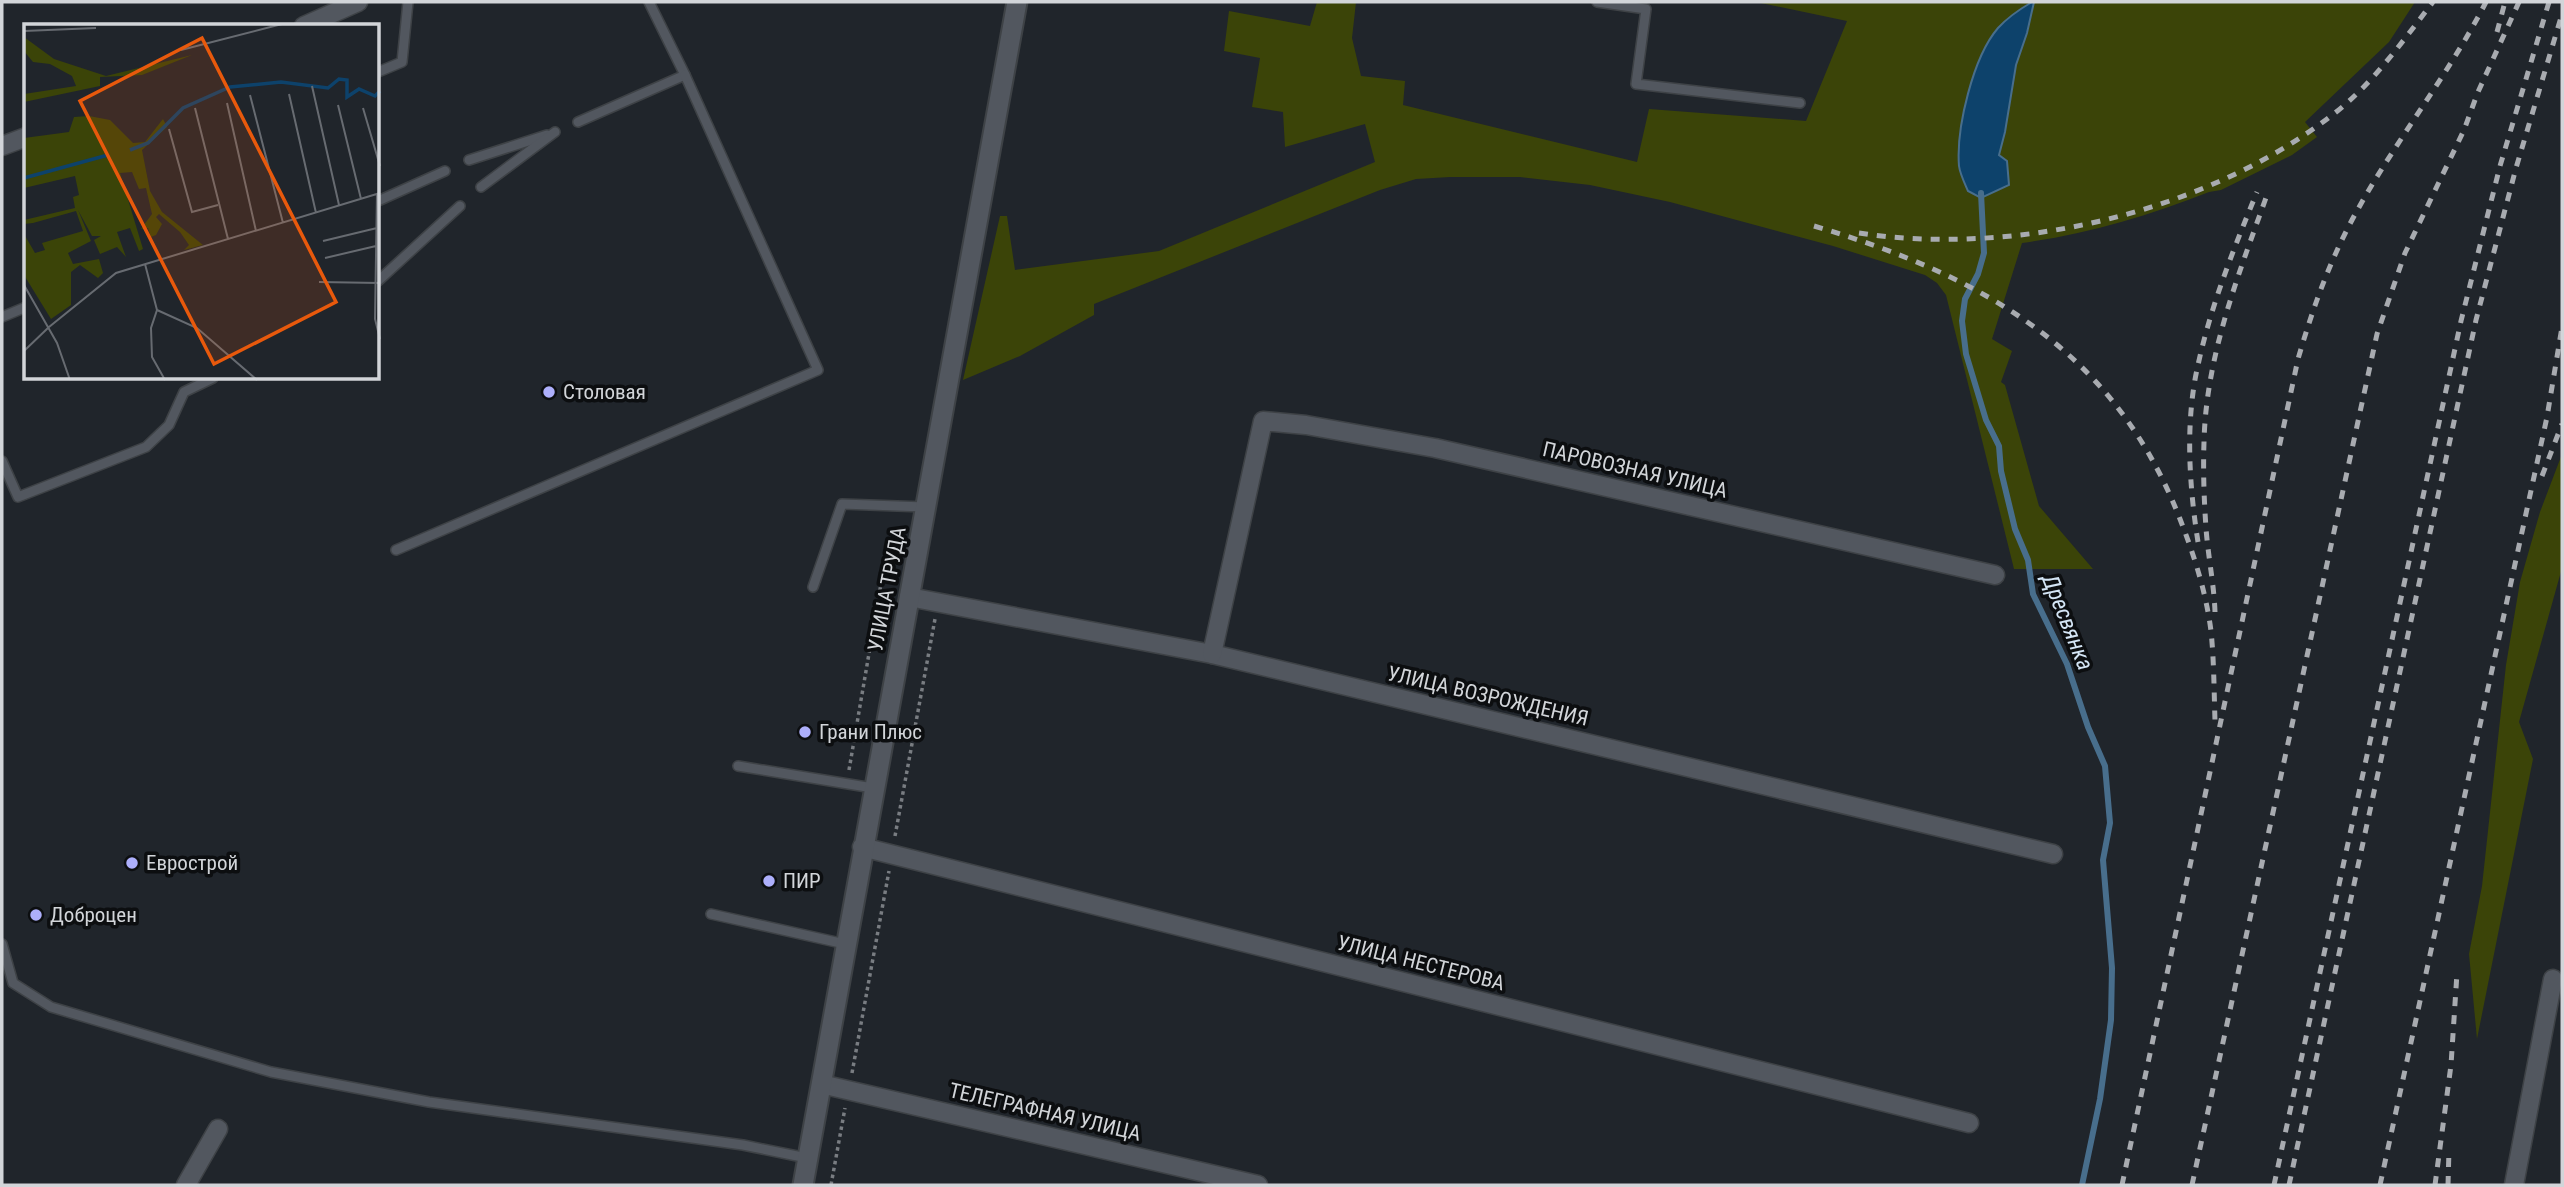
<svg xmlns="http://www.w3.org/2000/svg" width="2564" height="1187" font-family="'Roboto Condensed',sans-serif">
<rect width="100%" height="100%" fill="#20252b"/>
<g fill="#3b4408">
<path d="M 1317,2 L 1356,2 L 1352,38 L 1361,76 L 1405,81 L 1403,105 L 1637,162 L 1649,109 L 1806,121 L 1847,21 L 1756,2 L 2415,2 L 2389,42 L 2305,122 L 2317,137 L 2292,155 L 2221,190 L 2209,192 C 2148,216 2088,234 2022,243 L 1992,339 L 2012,351 L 2001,382 L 2005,385 L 2039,506 L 2093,569 L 2014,569 L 1946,295 L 1937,283 L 1925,275 L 1833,246 L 1670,202 L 1590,185 L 1520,177 L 1450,177 L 1416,179 L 1380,190 L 1094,304 L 1094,315 L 1020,356 L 963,380 L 1000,216 L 1007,216 L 1015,270 L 1159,251 L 1375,162 L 1365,124 L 1285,147 L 1283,112 L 1252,107 L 1260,58 L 1224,51 L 1229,11 L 1310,26 Z"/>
<path d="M 2562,454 L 2562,568 L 2519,722 L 2533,759 L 2477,1039 L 2469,954 L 2482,886 L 2506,665 L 2520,582 L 2540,512 Z"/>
</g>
<path fill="#0d426b" stroke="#486e8c" stroke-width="2" d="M 2032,2 L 2034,2 L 2027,33 L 2016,65 L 2005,132 L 1999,155 L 2007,161 L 2009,185 L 1981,198 L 1968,191 C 1965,184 1960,174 1959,166 C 1956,128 1973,57 1998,28 C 2008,17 2020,9 2032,2 Z"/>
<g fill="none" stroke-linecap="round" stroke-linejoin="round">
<path stroke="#486e8c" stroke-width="6" d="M 1981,193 L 1984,253 L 1978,274 L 1965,299 L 1962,321 L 1966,354 L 1986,420 L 1999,446 L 2001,471 L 2015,529 L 2028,560 L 2033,594 L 2067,664 L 2088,727 L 2105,766 L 2110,823 L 2103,860 L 2112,968 L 2111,1020 L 2100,1099 L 2082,1185"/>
<g stroke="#3e4246" stroke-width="12">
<g id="service">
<path d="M 1597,2 L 1646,9 L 1636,84 L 1800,103"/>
<path d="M 378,72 L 402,62 L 408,2"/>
<path d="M 578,122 L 685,75 L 649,2"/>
<path d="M 469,160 L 547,135"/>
<path d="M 481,187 L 555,132"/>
<path d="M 378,201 L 445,171"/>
<path d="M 378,281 L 460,206"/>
<path d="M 2,317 L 26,307"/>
<path d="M 2,461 L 18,497 L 146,447 L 169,425 L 184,392 L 213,378"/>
<path d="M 396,550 L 818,370 L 685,75"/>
<path d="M 813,587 L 842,504 L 925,507"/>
<path d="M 738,766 L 873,788"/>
<path d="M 711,914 L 845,944"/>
<path d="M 2,944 L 13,983 L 51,1007 L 271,1072 L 429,1102 L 743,1145 L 807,1158"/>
</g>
</g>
<g stroke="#3e4246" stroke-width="21">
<g id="minor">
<path d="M 304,26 L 358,2"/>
<path d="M 2,146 L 26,137"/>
<path d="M 909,597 L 1212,654 L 2053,854"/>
<path d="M 1212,654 L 1263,421 L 1306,425 L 1435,448 L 1995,575"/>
<path d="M 862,847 L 1969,1123"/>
<path d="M 821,1084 L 1258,1185"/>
<path d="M 186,1185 L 218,1129"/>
<path d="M 2514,1185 L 2553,979"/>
</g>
</g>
<g stroke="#3e4246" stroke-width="23">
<path id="tertiary" d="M 803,1185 L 1017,2"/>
</g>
<g stroke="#797d82" stroke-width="3.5" stroke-dasharray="3.5 3.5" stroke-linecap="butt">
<path d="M 849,770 L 883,572"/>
<path d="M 895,836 L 935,619"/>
<path d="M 852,1073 L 889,871"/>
<path d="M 831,1185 L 845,1108"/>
</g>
<use href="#service" stroke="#52575f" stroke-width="9"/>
<use href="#minor" stroke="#52575f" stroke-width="18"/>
<use href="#tertiary" stroke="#52575f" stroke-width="19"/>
<g stroke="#a8abb0" stroke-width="5" stroke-dasharray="9 9" stroke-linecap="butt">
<path d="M 2497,32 L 2505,2"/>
<path d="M 1814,226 C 1980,275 2114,349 2180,519 C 2194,555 2206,592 2211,631 C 2214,660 2214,691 2215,721"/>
<path d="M 1859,233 C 2015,257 2206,212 2331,116 C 2372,85 2402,42 2433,2"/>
<path d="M 2542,476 L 2562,424"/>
<path d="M 2198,542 C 2189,485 2185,421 2198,365 C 2211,305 2234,248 2257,192"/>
<path d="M 2215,612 C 2214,584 2208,556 2206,528 C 2204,500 2203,470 2204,442 C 2206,356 2238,276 2267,195"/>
<path d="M 2122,1185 L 2298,359 C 2312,311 2328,265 2352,220 C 2392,145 2447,78 2486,2"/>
<path d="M 2192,1185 L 2377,334 L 2405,253 L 2464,130 L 2478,92 L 2519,2"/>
<path d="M 2274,1185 L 2461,321 L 2500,166 L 2549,2"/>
<path d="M 2289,1185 L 2476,320 L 2516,168 L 2562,14"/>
<path d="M 2380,1185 L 2547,417 L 2562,327"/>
<path d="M 2435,1185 L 2451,1065 L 2457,973"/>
<path d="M 2448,1185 L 2449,1149"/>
</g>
</g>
<g fill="#adaffb" stroke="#0c0e10" stroke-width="2.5">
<circle cx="549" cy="392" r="7"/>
<circle cx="805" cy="732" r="7"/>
<circle cx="132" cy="863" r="7"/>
<circle cx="769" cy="881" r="7"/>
<circle cx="36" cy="915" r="7"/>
</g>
<g text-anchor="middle" stroke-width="7" stroke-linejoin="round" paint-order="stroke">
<g font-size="21" fill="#d2d5d9" stroke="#0c0e10" text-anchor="start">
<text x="563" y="399">Столовая</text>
<text x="819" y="739">Грани Плюс</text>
<text x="146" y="870">Еврострой</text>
<text x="783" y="888">ПИР</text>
<text x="50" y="922">Доброцен</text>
</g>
<g font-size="21" fill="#d2d5d9" stroke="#0c0e10">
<text transform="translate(1635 470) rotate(13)" y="7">ПАРОВОЗНАЯ УЛИЦА</text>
<text transform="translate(887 589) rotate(-79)" y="7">УЛИЦА ТРУДА</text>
<text transform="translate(1488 696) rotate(13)" y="7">УЛИЦА ВОЗРОЖДЕНИЯ</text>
<text transform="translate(1421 963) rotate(14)" y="7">УЛИЦА НЕСТЕРОВА</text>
<text transform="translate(1045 1112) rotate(13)" y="7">ТЕЛЕГРАФНАЯ УЛИЦА</text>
</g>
<g font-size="23" font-style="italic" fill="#d4e5f5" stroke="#0c0e10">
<text transform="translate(2068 622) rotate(68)" y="8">Дресвянка</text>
</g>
</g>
<g transform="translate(24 24)">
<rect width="355" height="355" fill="#20252b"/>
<path d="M 0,13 L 30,35 L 82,52 L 168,31 L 118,51 L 76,53 L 76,62 L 0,78 L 0,70 L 52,62 L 48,52 L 26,40 L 9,38 L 0,27 ZM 65,92 L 86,96 L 109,119 L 121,118 L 139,95 L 143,103 L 118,126 L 126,167 L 138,188 L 179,221 L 160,226 L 165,221 L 156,208 L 135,190 L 132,193 L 138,200 L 132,211 L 127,213 L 124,204 L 117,205 L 128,190 L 122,164 L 115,165 L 108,148 L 96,149 L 119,225 L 115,227 L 106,204 L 93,208 L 102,233 L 93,223 L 76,230 L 70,216 L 77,212 L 68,212 L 54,186 L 67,217 L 44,229 L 49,240 L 75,235 L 79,249 L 74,254 L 56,241 L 47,248 L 47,281 L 27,295 L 0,251 L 0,210 L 11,229 L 21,226 L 18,219 L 59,207 L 52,187 L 9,199 L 0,200 L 0,196 L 51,184 L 49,173 L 55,171 L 51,152 L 0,164 L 0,114 L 45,108 L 50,93 Z" fill="#3b4408"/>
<path fill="none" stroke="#0d426b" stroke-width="3.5" d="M 106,126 L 124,119 L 159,84 L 206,63 L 257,58 L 304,64 L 315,55 L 323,56 L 323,73 L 335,65 L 351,72 L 356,67M 0,154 L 84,131"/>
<path fill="none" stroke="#676b71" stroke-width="2" d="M 0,7 L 72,4M 157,26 L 258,0M 288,62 L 315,181M 265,70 L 292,189M 226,71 L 259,199M 203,79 L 232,207M 314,81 L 337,175M 171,84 L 204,215M 339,84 L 356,142M 145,105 L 168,188 L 194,181M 353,169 L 351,295 L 356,315M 299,217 L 353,204M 301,234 L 352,222M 121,240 L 133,286 L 127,304 L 128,333 L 141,356M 295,258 L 356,259M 0,261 L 33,319 L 46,356M 133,286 L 173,304 L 233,356M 25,303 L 92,249 L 356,169M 0,327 L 25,303"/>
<path fill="#e8590c" fill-opacity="0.15" stroke="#e8590c" stroke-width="3.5" d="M 178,14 L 312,278 L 190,340 L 56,77 Z"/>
<rect width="355" height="355" fill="none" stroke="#d2d5d9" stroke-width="3.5"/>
</g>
<rect width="2564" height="1187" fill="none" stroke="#d2d5d9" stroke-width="7"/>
</svg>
